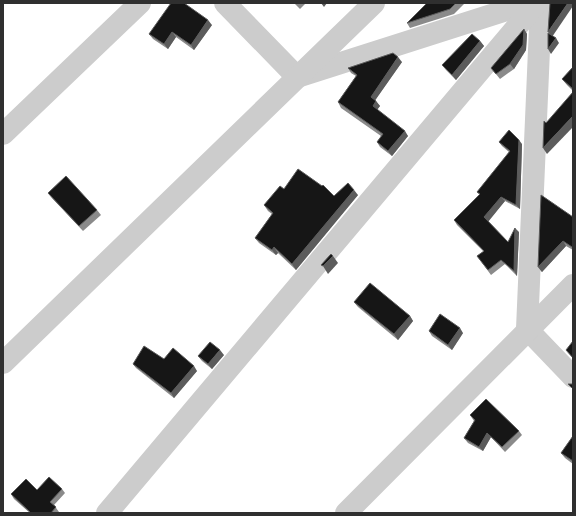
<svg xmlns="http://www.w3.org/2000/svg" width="576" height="516" font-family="Manrope,sans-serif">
<rect width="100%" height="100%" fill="#fff"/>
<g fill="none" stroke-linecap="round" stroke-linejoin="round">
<g stroke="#ccc" stroke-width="22">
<path d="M 225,3 L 297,77 L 529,3"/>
<path d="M 541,3 L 527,329 L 573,377"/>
<path d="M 3,134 L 140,3"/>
<path d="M 3,363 L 374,3"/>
<path d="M 107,513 L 537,3"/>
<path d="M 346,513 L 573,285"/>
</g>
</g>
<g fill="#8a8a8a">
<path d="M 294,3 L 306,3 L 300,9 Z"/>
<path d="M 427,3 L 465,3 L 454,14 L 410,28 L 407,23 Z"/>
<path d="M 212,25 L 194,50 L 176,37 L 168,49 L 153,39 L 149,34 Z"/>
<path d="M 524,29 L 527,34 L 526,50 L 514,69 L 500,79 L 491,68 Z"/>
<path d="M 480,41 L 484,46 L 456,80 L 446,70 L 442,65 Z"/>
<path d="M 402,62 L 375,100 L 380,106 L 377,110 L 408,136 L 392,156 L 380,147 L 377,142 L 381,136 L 341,108 L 338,102 L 356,76 L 351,73 L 348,68 Z"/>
<path d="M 573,67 L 573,91 L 567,85 L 562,79 Z"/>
<path d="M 499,142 L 522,144 L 520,209 L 505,201 L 488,221 L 508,242 L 519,232 L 517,276 L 505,264 L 491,275 L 477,256 L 484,252 L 457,225 L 454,220 L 480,195 L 477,192 L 509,152 L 502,146 Z"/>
<path d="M 284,189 L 334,196 L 358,195 L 296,270 L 278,253 L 276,255 L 259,243 L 255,238 L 272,214 L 268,211 L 264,205 Z"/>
<path d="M 48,193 L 97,210 L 101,215 L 83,231 L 52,198 Z"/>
<path d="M 573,217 L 573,250 L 566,246 L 542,272 L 538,267 Z"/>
<path d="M 354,302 L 410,316 L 413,321 L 398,340 L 358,307 Z"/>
<path d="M 429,331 L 463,333 L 452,350 L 432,336 Z"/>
<path d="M 224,355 L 212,369 L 202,361 L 198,356 Z"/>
<path d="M 164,359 L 197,371 L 174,398 L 136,368 L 133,364 Z"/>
<path d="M 470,415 L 519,431 L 522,435 L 505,452 L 491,437 L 483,451 L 468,443 L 464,438 L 474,421 Z"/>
<path d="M 573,436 L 573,464 L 565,458 L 561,453 Z"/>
<path d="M 62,489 L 65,493 L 54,505 L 59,512 L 58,513 L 30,513 L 14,499 L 11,494 L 37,490 Z"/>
</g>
<g fill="#5c5c5c">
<path d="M 321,3 L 327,3 L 324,7 Z"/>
<path d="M 568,3 L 573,3 L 573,6 L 552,37 L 548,32 Z"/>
<path d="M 208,20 L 212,25 L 194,50 L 191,45 Z"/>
<path d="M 524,29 L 527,34 L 526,50 L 514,69 L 510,64 Z"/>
<path d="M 172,32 L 176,37 L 168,49 L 164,44 Z"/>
<path d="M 556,38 L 559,43 L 551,54 L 548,49 Z"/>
<path d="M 480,41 L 484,46 L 456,80 L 452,75 Z"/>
<path d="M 398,57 L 402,62 L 374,102 L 371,97 Z"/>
<path d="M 376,101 L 380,106 L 376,111 L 373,106 Z"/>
<path d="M 573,116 L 573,127 L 547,154 L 543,148 Z"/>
<path d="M 405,131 L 408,136 L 392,156 L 388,151 Z"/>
<path d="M 519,140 L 522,144 L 520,209 L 516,205 Z"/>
<path d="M 354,190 L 358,195 L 296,270 L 292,264 Z"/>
<path d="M 501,197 L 505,201 L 488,222 L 484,217 Z"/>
<path d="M 515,228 L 519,232 L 517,276 L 514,271 Z"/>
<path d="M 563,241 L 566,246 L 542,272 L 538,267 Z"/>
<path d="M 274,247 L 278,253 L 276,255 L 272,250 Z"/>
<path d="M 333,256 L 338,263 L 328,274 L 323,266 Z"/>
<path d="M 410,316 L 413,321 L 398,340 L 394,334 Z"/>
<path d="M 460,328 L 463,333 L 452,350 L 448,345 Z"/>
<path d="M 220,350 L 224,355 L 212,369 L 208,364 Z"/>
<path d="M 194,366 L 197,371 L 174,398 L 171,393 Z"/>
<path d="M 487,433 L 491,437 L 483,451 L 479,447 Z"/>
</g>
<g fill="#161616" stroke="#5c5c5c">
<path d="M 171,3 L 184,3 L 208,20 L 191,45 L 172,32 L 164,44 L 149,34 Z"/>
<path d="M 427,3 L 456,3 L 450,9 L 407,23 Z"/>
<path d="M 550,3 L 568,3 L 548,32 Z"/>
<path d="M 524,29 L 523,45 L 510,64 L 496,74 L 491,68 Z"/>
<path d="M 548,33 L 556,38 L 548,49 Z"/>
<path d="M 472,34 L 480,41 L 452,75 L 442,65 Z"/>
<path d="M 393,53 L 398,57 L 371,97 L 376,101 L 373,106 L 405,131 L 388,151 L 377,142 L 383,134 L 338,102 L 357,75 L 348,68 Z"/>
<path d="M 573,67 L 573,89 L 562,79 Z"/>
<path d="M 573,92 L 573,116 L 543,148 L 544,121 L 546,123 Z"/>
<path d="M 509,130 L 519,140 L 516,205 L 501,197 L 484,217 L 508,242 L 515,228 L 514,271 L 501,260 L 488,270 L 477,256 L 484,251 L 454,220 L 480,194 L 477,192 L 510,151 L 499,142 Z"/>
<path d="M 298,169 L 322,186 L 323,185 L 334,196 L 348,183 L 354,190 L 292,264 L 274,247 L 272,250 L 255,238 L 273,213 L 264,205 L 280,186 L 284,189 Z"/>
<path d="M 66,176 L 97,210 L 79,226 L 48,193 Z"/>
<path d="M 541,195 L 573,217 L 573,246 L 572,247 L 563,241 L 538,267 Z"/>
<path d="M 331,254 L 333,256 L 323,266 L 321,265 Z"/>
<path d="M 370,283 L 410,316 L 394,334 L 354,302 Z"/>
<path d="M 440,314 L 460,328 L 448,345 L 429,331 Z"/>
<path d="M 573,341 L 573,358 L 566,350 Z"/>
<path d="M 210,342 L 220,350 L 208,364 L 198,356 Z"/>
<path d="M 144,346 L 164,359 L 173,348 L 194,366 L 171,393 L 133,364 Z"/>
<path d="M 568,384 L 573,384 L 573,389 Z"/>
<path d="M 486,399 L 519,431 L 502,447 L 487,433 L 479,447 L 464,438 L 475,420 L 470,415 Z"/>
<path d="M 573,436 L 573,461 L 561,453 Z"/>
<path d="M 49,477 L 62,489 L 50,502 L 56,507 L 51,513 L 31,513 L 11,494 L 26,479 L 37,490 Z"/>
</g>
<rect width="576" height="516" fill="none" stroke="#2f2f2f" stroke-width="8"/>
</svg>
